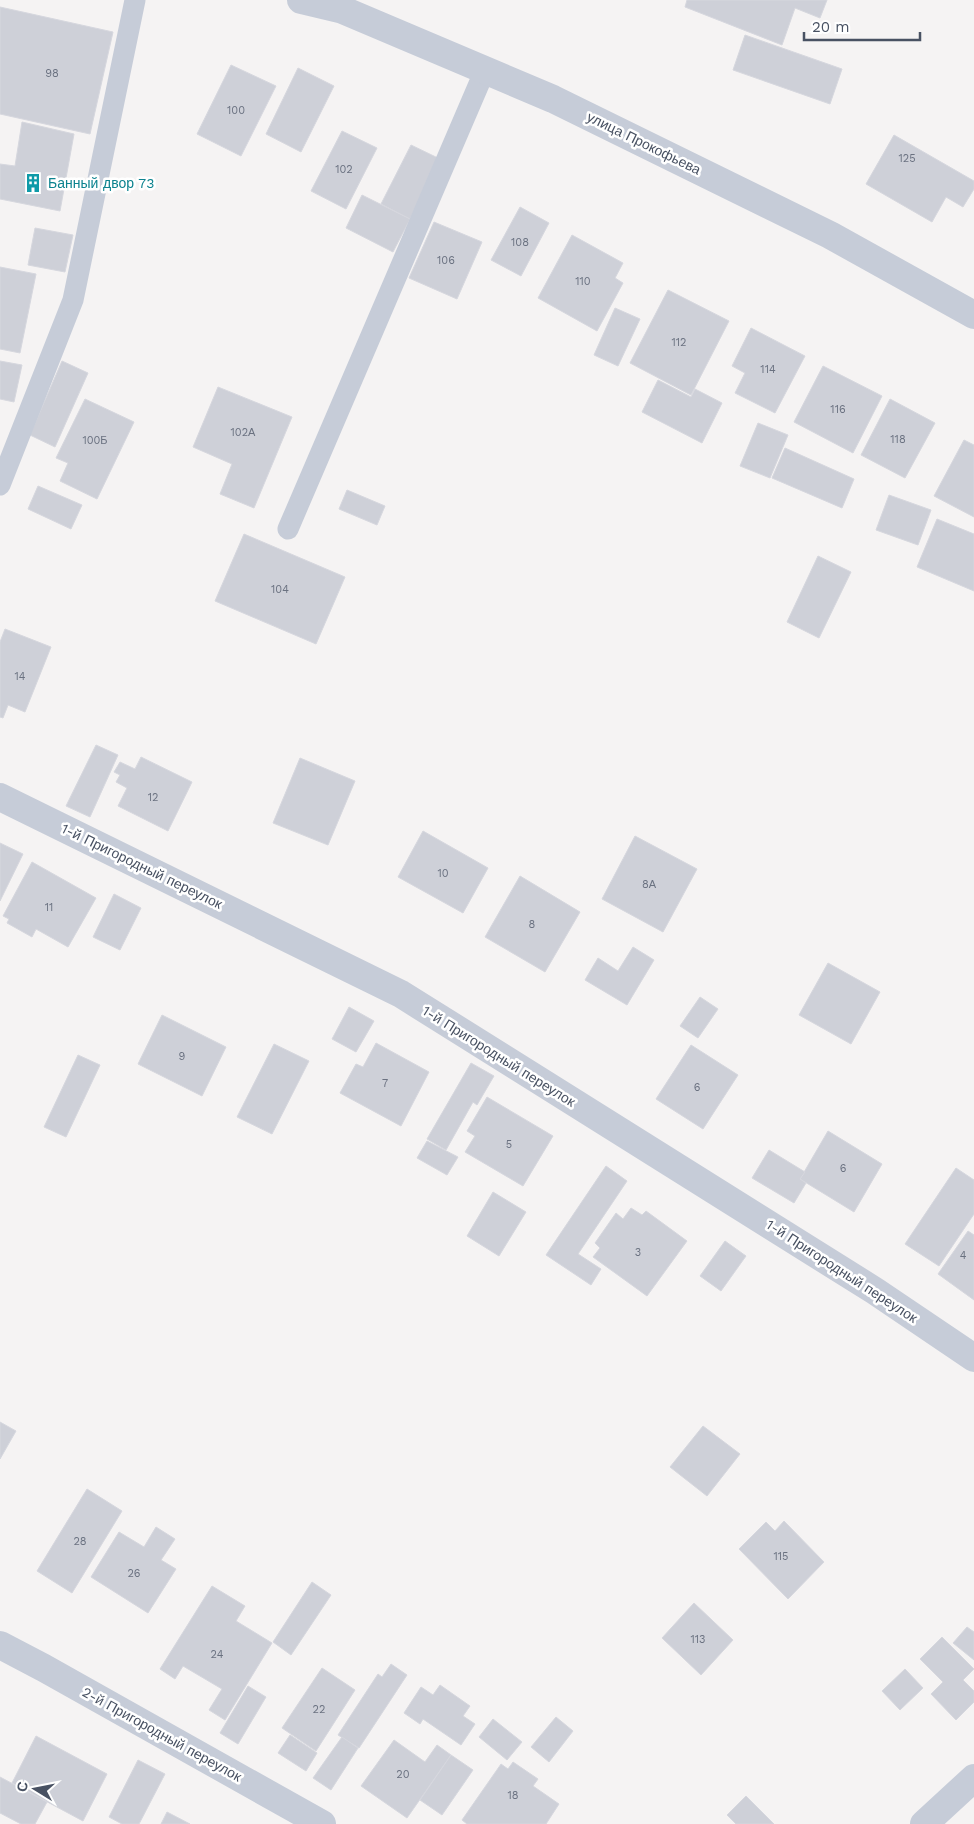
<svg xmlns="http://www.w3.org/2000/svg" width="974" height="1824" font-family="'Work Sans',sans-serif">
<rect width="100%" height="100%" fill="#f5f3f3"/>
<g fill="#ced0d8" stroke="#d6d7de">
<path d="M 687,0 L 827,0 L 820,18 L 795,8 L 782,45 L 685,7 Z"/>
<path d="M 0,7 L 113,32 L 90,134 L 0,114 Z"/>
<path d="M 745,35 L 842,69 L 830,104 L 733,70 Z"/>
<path d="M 231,65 L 276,86 L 241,156 L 197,134 Z"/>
<path d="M 298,68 L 334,86 L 301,152 L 266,134 Z"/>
<path d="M 22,122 L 74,134 L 60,211 L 0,199 L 0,164 L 15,166 Z"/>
<path d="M 342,131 L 377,148 L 346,209 L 311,191 Z"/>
<path d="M 894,135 L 974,181 L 974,189 L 963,207 L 946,197 L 932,222 L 866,184 Z"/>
<path d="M 411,145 L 440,159 L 410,219 L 381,204 Z"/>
<path d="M 362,195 L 410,219 L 393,252 L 346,228 Z"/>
<path d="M 520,207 L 549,223 L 521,276 L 491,260 Z"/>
<path d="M 434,222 L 482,242 L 457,299 L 409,278 Z"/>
<path d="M 35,228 L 73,235 L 65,272 L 28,265 Z"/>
<path d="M 572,235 L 623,263 L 615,278 L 623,283 L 597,331 L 538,298 Z"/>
<path d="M 0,267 L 36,274 L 20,353 L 0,349 Z"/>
<path d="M 668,290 L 729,321 L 691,395 L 630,363 Z"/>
<path d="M 615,308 L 640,319 L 618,366 L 594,355 Z"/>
<path d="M 751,328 L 805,356 L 775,413 L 735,393 L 745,373 L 732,366 Z"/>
<path d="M 0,361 L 22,365 L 14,402 L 0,399 Z"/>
<path d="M 62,361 L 88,373 L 55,447 L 30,435 Z"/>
<path d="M 823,366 L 882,396 L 853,453 L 794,422 Z"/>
<path d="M 658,380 L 691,397 L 695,389 L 722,403 L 702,443 L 642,412 Z"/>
<path d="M 218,387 L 292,417 L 254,508 L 220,494 L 232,464 L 193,447 Z"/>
<path d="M 85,399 L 134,422 L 97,499 L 60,481 L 68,463 L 56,458 Z"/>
<path d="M 890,399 L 935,423 L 905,478 L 861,455 Z"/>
<path d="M 758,423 L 788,435 L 770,478 L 740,466 Z"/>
<path d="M 964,440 L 974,445 L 974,517 L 934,496 Z"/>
<path d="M 785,448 L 854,479 L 842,508 L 772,478 Z"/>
<path d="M 38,486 L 82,505 L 71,529 L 28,509 Z"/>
<path d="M 347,490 L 385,506 L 377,525 L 339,509 Z"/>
<path d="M 889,495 L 931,510 L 918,545 L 876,530 Z"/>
<path d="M 937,519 L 974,534 L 974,591 L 917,567 Z"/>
<path d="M 244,534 L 345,577 L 316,644 L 215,601 Z"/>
<path d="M 818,556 L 851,572 L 819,638 L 787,622 Z"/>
<path d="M 5,629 L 51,647 L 25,712 L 8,705 L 3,718 L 0,717 L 0,642 Z"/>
<path d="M 96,745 L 118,755 L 90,817 L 66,806 Z"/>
<path d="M 141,757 L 192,782 L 168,831 L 118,806 L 127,788 L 116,782 L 120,775 L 114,772 L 120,762 L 135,769 Z"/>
<path d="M 300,758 L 355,781 L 328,845 L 273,823 Z"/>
<path d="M 423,831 L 488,868 L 463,913 L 398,877 Z"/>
<path d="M 635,836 L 697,869 L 663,932 L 602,899 Z"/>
<path d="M 0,843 L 23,854 L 0,901 Z"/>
<path d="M 32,862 L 96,898 L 68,947 L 36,929 L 32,937 L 7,923 L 9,919 L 3,916 Z"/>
<path d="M 520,876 L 580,912 L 545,972 L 485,937 Z"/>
<path d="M 114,894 L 141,908 L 120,950 L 93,937 Z"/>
<path d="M 633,947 L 654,960 L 627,1005 L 585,980 L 598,958 L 618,971 Z"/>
<path d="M 828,963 L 880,992 L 851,1044 L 799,1015 Z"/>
<path d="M 700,997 L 718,1009 L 698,1038 L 680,1026 Z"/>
<path d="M 349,1007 L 374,1021 L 356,1052 L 332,1039 Z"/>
<path d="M 162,1015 L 226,1047 L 202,1096 L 138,1064 Z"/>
<path d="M 376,1043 L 429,1072 L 401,1126 L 340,1093 L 356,1064 L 363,1067 Z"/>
<path d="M 274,1044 L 309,1061 L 272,1134 L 237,1117 Z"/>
<path d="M 691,1045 L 738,1075 L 703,1129 L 656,1099 Z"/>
<path d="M 78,1055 L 100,1065 L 66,1137 L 44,1127 Z"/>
<path d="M 471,1063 L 494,1076 L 477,1105 L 473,1102 L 446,1150 L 427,1139 Z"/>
<path d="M 487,1097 L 553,1136 L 523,1186 L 465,1152 L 475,1136 L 467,1131 Z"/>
<path d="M 828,1131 L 882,1164 L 854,1212 L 800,1179 Z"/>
<path d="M 427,1141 L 458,1157 L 447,1175 L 417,1158 Z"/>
<path d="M 769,1150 L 805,1172 L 800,1179 L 806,1183 L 794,1203 L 752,1178 Z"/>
<path d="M 606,1166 L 627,1181 L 578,1254 L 601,1269 L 591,1285 L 546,1255 Z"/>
<path d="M 956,1168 L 974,1180 L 974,1214 L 939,1266 L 905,1244 Z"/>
<path d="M 493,1192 L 526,1212 L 499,1256 L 467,1236 Z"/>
<path d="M 631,1208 L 642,1215 L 646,1211 L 687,1241 L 647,1296 L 593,1257 L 600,1248 L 595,1243 L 616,1213 L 623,1219 Z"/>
<path d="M 968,1231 L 974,1235 L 974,1300 L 938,1274 Z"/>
<path d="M 725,1241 L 746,1256 L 721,1291 L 700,1276 Z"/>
<path d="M 0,1422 L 16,1431 L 0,1459 Z"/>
<path d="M 703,1426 L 740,1454 L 707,1496 L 670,1467 Z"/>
<path d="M 87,1489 L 122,1511 L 72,1593 L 37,1571 Z"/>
<path d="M 784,1521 L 824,1562 L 788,1599 L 739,1549 L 766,1522 L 775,1531 Z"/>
<path d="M 156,1527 L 175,1539 L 161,1560 L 176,1569 L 148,1613 L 91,1577 L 119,1532 L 144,1547 Z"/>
<path d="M 312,1582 L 331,1595 L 291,1655 L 273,1642 Z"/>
<path d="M 212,1586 L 245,1606 L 236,1621 L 272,1643 L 225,1720 L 209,1710 L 222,1689 L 183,1666 L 175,1679 L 160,1669 Z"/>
<path d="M 694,1603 L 733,1640 L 701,1675 L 662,1638 Z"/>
<path d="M 967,1627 L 974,1632 L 974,1660 L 953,1643 Z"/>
<path d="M 942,1637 L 974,1669 L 963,1680 L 974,1691 L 974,1702 L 956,1720 L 931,1694 L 943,1682 L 920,1659 Z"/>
<path d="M 391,1664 L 407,1675 L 359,1748 L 338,1735 L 378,1674 L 382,1677 Z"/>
<path d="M 322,1668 L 355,1690 L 316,1751 L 282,1728 Z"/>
<path d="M 905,1669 L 923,1688 L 900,1710 L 882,1691 Z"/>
<path d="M 440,1685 L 470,1706 L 463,1716 L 475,1724 L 461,1745 L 423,1719 L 420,1724 L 404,1713 L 421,1687 L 433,1695 Z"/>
<path d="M 248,1686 L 266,1697 L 238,1744 L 220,1733 Z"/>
<path d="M 556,1717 L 573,1731 L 549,1762 L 531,1747 Z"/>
<path d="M 493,1719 L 522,1742 L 507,1760 L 479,1737 Z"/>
<path d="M 290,1735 L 317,1753 L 306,1771 L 278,1753 Z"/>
<path d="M 36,1736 L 107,1774 L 83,1821 L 12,1783 Z"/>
<path d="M 342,1737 L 358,1748 L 331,1790 L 313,1778 Z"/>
<path d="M 394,1740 L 425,1762 L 437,1745 L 451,1755 L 407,1818 L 361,1786 Z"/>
<path d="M 451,1755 L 473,1770 L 442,1815 L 420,1800 Z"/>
<path d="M 138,1760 L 165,1774 L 139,1824 L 122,1824 L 109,1817 Z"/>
<path d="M 513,1762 L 538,1779 L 533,1786 L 559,1804 L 546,1824 L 467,1824 L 462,1820 L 501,1764 L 508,1769 Z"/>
<path d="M 0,1777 L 47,1802 L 35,1824 L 21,1824 L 0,1813 Z"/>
<path d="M 746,1796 L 774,1824 L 736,1824 L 727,1815 Z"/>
<path d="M 167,1812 L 190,1824 L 161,1824 Z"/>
</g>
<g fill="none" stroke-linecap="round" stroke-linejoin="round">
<g stroke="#c6ccd8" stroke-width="21">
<path d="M 0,485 L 73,300 L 135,0"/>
<path d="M 288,529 L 485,70"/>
</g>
<g stroke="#c6ccd8" stroke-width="28">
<path d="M 301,0 L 343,10 L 553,99 L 830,235 L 974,315"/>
<path d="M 0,797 L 401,994 L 875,1291 L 974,1358"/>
<path d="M 0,1645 L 44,1668 L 322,1824"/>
<path d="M 924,1824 L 974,1778"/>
</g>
</g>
<defs>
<g id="building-bare" transform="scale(1.5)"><path d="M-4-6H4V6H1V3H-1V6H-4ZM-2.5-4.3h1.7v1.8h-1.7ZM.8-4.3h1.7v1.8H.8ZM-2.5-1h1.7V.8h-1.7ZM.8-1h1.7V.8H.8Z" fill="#0f9aa8" stroke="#fff" stroke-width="2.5" paint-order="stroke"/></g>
</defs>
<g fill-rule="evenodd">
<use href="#building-bare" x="33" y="183"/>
</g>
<g text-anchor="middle" stroke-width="5" stroke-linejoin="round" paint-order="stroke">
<g font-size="11" fill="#6a7180">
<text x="52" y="77">98</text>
<text x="236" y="114">100</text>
<text x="907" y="162">125</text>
<text x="344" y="173">102</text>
<text x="520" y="246">108</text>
<text x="446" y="264">106</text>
<text x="583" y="285">110</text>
<text x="679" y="346">112</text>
<text x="768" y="373">114</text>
<text x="838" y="413">116</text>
<text x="243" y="436">102А</text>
<text x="898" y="443">118</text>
<text x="95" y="444">100Б</text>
<text x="280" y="593">104</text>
<text x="20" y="680">14</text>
<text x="153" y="801">12</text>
<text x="443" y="877">10</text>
<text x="649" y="888">8А</text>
<text x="49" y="911">11</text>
<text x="532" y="928">8</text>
<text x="182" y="1060">9</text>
<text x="385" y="1087">7</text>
<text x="697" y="1091">6</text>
<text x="509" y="1148">5</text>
<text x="843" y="1172">6</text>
<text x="638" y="1256">3</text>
<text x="963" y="1259">4</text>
<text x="80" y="1545">28</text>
<text x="781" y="1560">115</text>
<text x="134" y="1577">26</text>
<text x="698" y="1643">113</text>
<text x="217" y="1658">24</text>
<text x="319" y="1713">22</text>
<text x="403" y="1778">20</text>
<text x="513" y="1799">18</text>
</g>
<g font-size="14" fill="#485162" stroke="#fff">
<text transform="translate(644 143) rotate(26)" y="5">улица Прокофьева</text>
<text transform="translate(142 866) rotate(26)" y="5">1-й Пригородный переулок</text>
<text transform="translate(499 1056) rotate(32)" y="5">1-й Пригородный переулок</text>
<text transform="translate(842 1271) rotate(33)" y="5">1-й Пригородный переулок</text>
<text transform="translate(162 1734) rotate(29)" y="5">2-й Пригородный переулок</text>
</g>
<g font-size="14" fill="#0d838f" stroke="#fff" text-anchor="start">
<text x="48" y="188">Банный двор 73</text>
</g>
</g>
<g transform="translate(35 1789) rotate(280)" stroke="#ffffff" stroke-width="4" paint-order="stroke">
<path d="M0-4L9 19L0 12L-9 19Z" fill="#485162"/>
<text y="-8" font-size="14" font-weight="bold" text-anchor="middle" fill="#485162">С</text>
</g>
<path d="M804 32v8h116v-8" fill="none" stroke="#485162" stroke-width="2.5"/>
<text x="812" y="32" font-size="15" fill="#485162" stroke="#ffffff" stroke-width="4" paint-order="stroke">20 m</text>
</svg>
